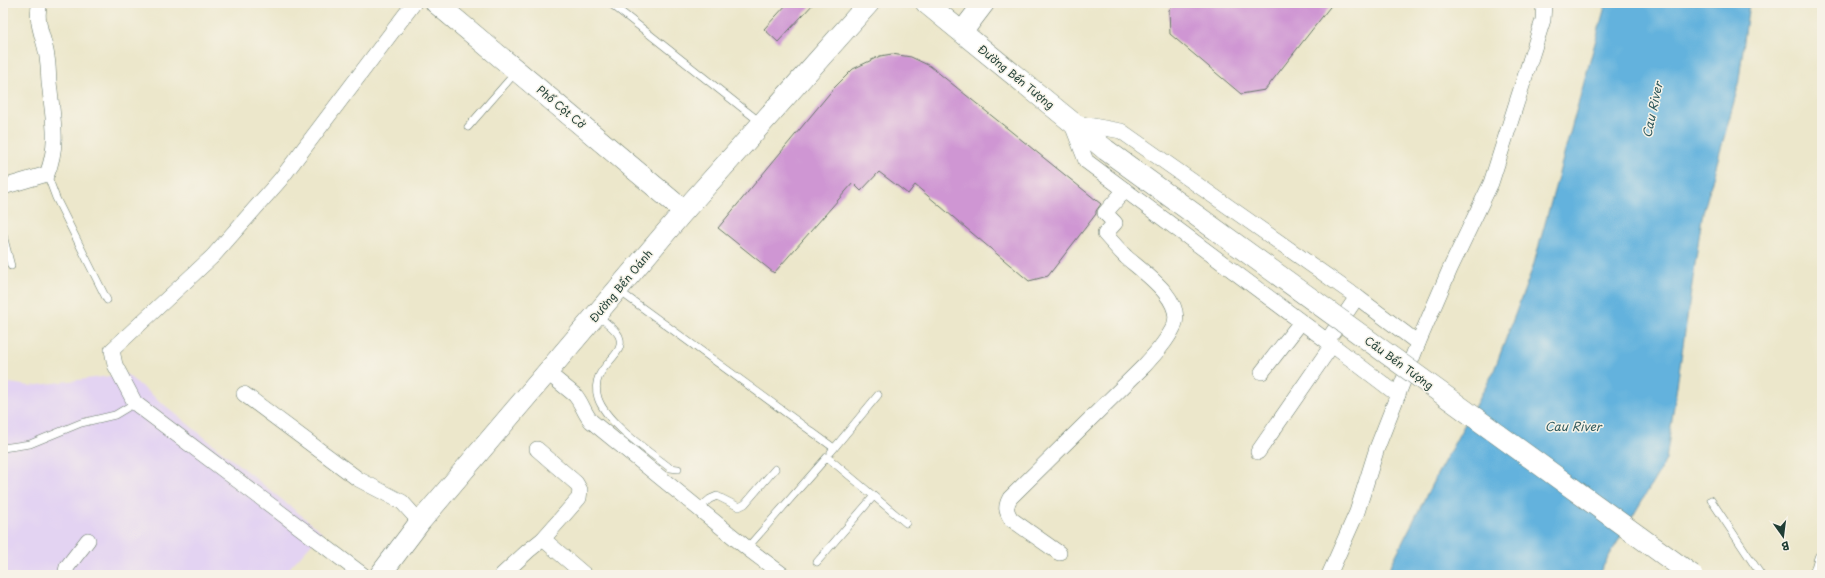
<svg xmlns="http://www.w3.org/2000/svg" width="1825" height="578" font-family="'Playpen Sans',sans-serif">
<rect width="100%" height="100%" fill="#f7f3e8"/>
<filter id="ink" filterUnits="userSpaceOnUse"><feTurbulence type="fractalNoise" baseFrequency=".025" numOctaves="2"/><feDisplacementMap in="SourceGraphic" scale="8" xChannelSelector="R" yChannelSelector="G"/><feConvolveMatrix kernelMatrix="1 2 1 2 8 2 1 2 1" color-interpolation-filters="sRGB"/></filter>
<filter id="wash" filterUnits="userSpaceOnUse"><feTurbulence type="fractalNoise" baseFrequency=".012" numOctaves="4" result="noise"/><feDisplacementMap in="SourceGraphic" scale="16" xChannelSelector="R" yChannelSelector="G"/><feGaussianBlur stdDeviation="0.9" result="paint"/><feColorMatrix in="noise" values="0 0 0 0 0 0 0 0 0 0 0 0 0 0 0 0 0 1.4 0 .05"/><feComposite in="paint" operator="in"/></filter>
<g filter="url(#wash)">
<rect width="100%" height="100%" fill="#ece7cb"/>
<path fill="#e3d3f2" d="M 126,374 L 322,532 L 283,575 L 3,575 L 3,382 L 30,386 Z"/>
<path fill="#63b2dd" stroke="#417888" d="M 1606,3 L 1749,3 L 1738,87 L 1702,217 L 1666,460 L 1598,575 L 1386,575 L 1434,480 L 1493,373 L 1533,267 Z"/>
<g id="blocks">
<g fill="#cf96d3">
<path d="M 788,3 L 814,3 L 778,42 L 764,29 Z"/>
<path d="M 1175,3 L 1333,3 L 1265,90 L 1241,94 L 1170,34 L 1169,10 Z"/>
<path d="M 892,54 L 911,57 L 930,66 L 1101,204 L 1096,211 L 1096,214 L 1048,276 L 1029,281 L 915,185 L 908,194 L 879,172 L 861,191 L 853,183 L 774,273 L 718,228 L 834,88 L 853,69 L 880,56 Z"/>
</g>
</g>
</g>
<g filter="url(#ink)">
<use href="#blocks" fill-opacity="0" stroke="#677869" stroke-width="1"/>
<g fill="none" stroke-linecap="round" stroke-linejoin="round">
<g stroke="#677869" stroke-width="8">
<g id="lane">
<path d="M 610,3 L 760,122"/>
<path d="M 468,127 L 516,72"/>
<path d="M 47,174 L 56,198 L 107,300"/>
<path d="M 3,235 L 11,266"/>
<path d="M 618,290 L 834,448"/>
<path d="M 597,315 C 604,321 615,328 619,336 C 628,358 588,365 598,398 C 606,423 650,452 670,468 L 678,469"/>
<path d="M 3,448 L 30,444 L 81,423 L 115,415 L 135,403"/>
<path d="M 831,452 L 878,395"/>
<path d="M 1711,500 L 1761,575"/>
<path d="M 699,508 L 710,499 L 717,496 L 739,507 L 745,504 L 775,469"/>
<path d="M 747,548 L 827,457 L 906,523"/>
<path d="M 817,562 L 873,497"/>
</g>
</g>
<g stroke="#677869" stroke-width="16">
<g id="street">
<path d="M 1071,122 L 1121,131 L 1357,297 L 1327,341 L 1086,161 Z"/>
<path d="M 3,187 L 47,174 C 59,144 53,121 50,90 C 48,79 49,68 47,57 C 45,39 34,22 40,3"/>
<path d="M 1357,297 L 1418,343"/>
<path d="M 1327,341 L 1398,395"/>
<path d="M 1262,372 L 1301,322"/>
<path d="M 548,373 L 575,395 C 582,403 584,413 591,421 L 747,548 L 783,575"/>
<path d="M 244,394 L 358,479 L 402,502 L 420,522"/>
<path d="M 537,449 L 576,483 L 580,490 L 579,498 L 543,539"/>
<path d="M 1258,452 L 1332,345"/>
<path d="M 1059,553 L 1011,519 C 1006,511 1005,507 1010,498 L 1144,366 C 1155,354 1167,341 1174,326 C 1185,300 1142,271 1126,257 C 1119,250 1112,242 1105,234 L 1115,223 L 1105,213 L 1125,190"/>
<path d="M 65,575 L 67,567 L 88,540"/>
<path d="M 363,575 L 135,403 L 115,365 L 112,350 L 213,256 L 280,180 L 414,3"/>
<path d="M 502,575 L 528,551 L 543,539 L 585,575"/>
<path d="M 1329,575 L 1357,512 L 1377,448 L 1418,343 L 1450,269 L 1491,183 L 1543,20 L 1544,3"/>
<path d="M 1817,575 L 1822,558"/>
</g>
</g>
<g stroke="#677869" stroke-width="22">
<g id="secondary">
<path d="M 436,3 L 684,211"/>
<path d="M 926,3 L 1106,150"/>
<path d="M 962,32 L 984,3"/>
<path d="M 380,575 L 420,522 L 684,211 L 869,3"/>
</g>
</g>
<use href="#lane" stroke="#fff" stroke-width="7"/>
<use href="#street" stroke="#fff" stroke-width="15"/>
<use href="#secondary" stroke="#fff" stroke-width="21"/>
<g stroke="#677869" stroke-width="22" stroke-linecap="butt">
<path id="secondary-bridge" d="M 1106,150 L 1692,575"/>
</g>
<use href="#secondary-bridge" stroke="#fff" stroke-width="21"/>
</g>
</g>
<g text-anchor="middle" stroke-width="3" stroke-linejoin="round" paint-order="stroke">
<g font-size="11" fill="#1f3d34" stroke="#f7f3e8">
<text transform="translate(1016 77) rotate(39)" y="4">Đường Bến Tượng</text>
<text transform="translate(561 107) rotate(40)" y="4">Phố Cột Cờ</text>
<text transform="translate(621 286) rotate(-50)" y="4">Đường Bến Oánh</text>
<text transform="translate(1399 363) rotate(36)" y="4">Cầu Bến Tượng</text>
</g>
<g font-size="12" font-style="italic" fill="#305a5e" stroke="#f7f3e8">
<text transform="translate(1653 110) rotate(-78)" y="4">Cau River</text>
<text x="1573" y="431">Cau River</text>
</g>
</g>
<rect width="1825" height="578" fill="none" stroke="#f7f3e8" stroke-width="16"/>
<g transform="translate(1783 536) rotate(166)" stroke="#f7f3e8" stroke-width="3" paint-order="stroke">
<path d="M0-3L7 15L0 10L-7 15Z" fill="#1f3d34"/>
<text y="-6" font-size="11" font-weight="bold" text-anchor="middle" fill="#1f3d34">B</text>
</g>
</svg>
